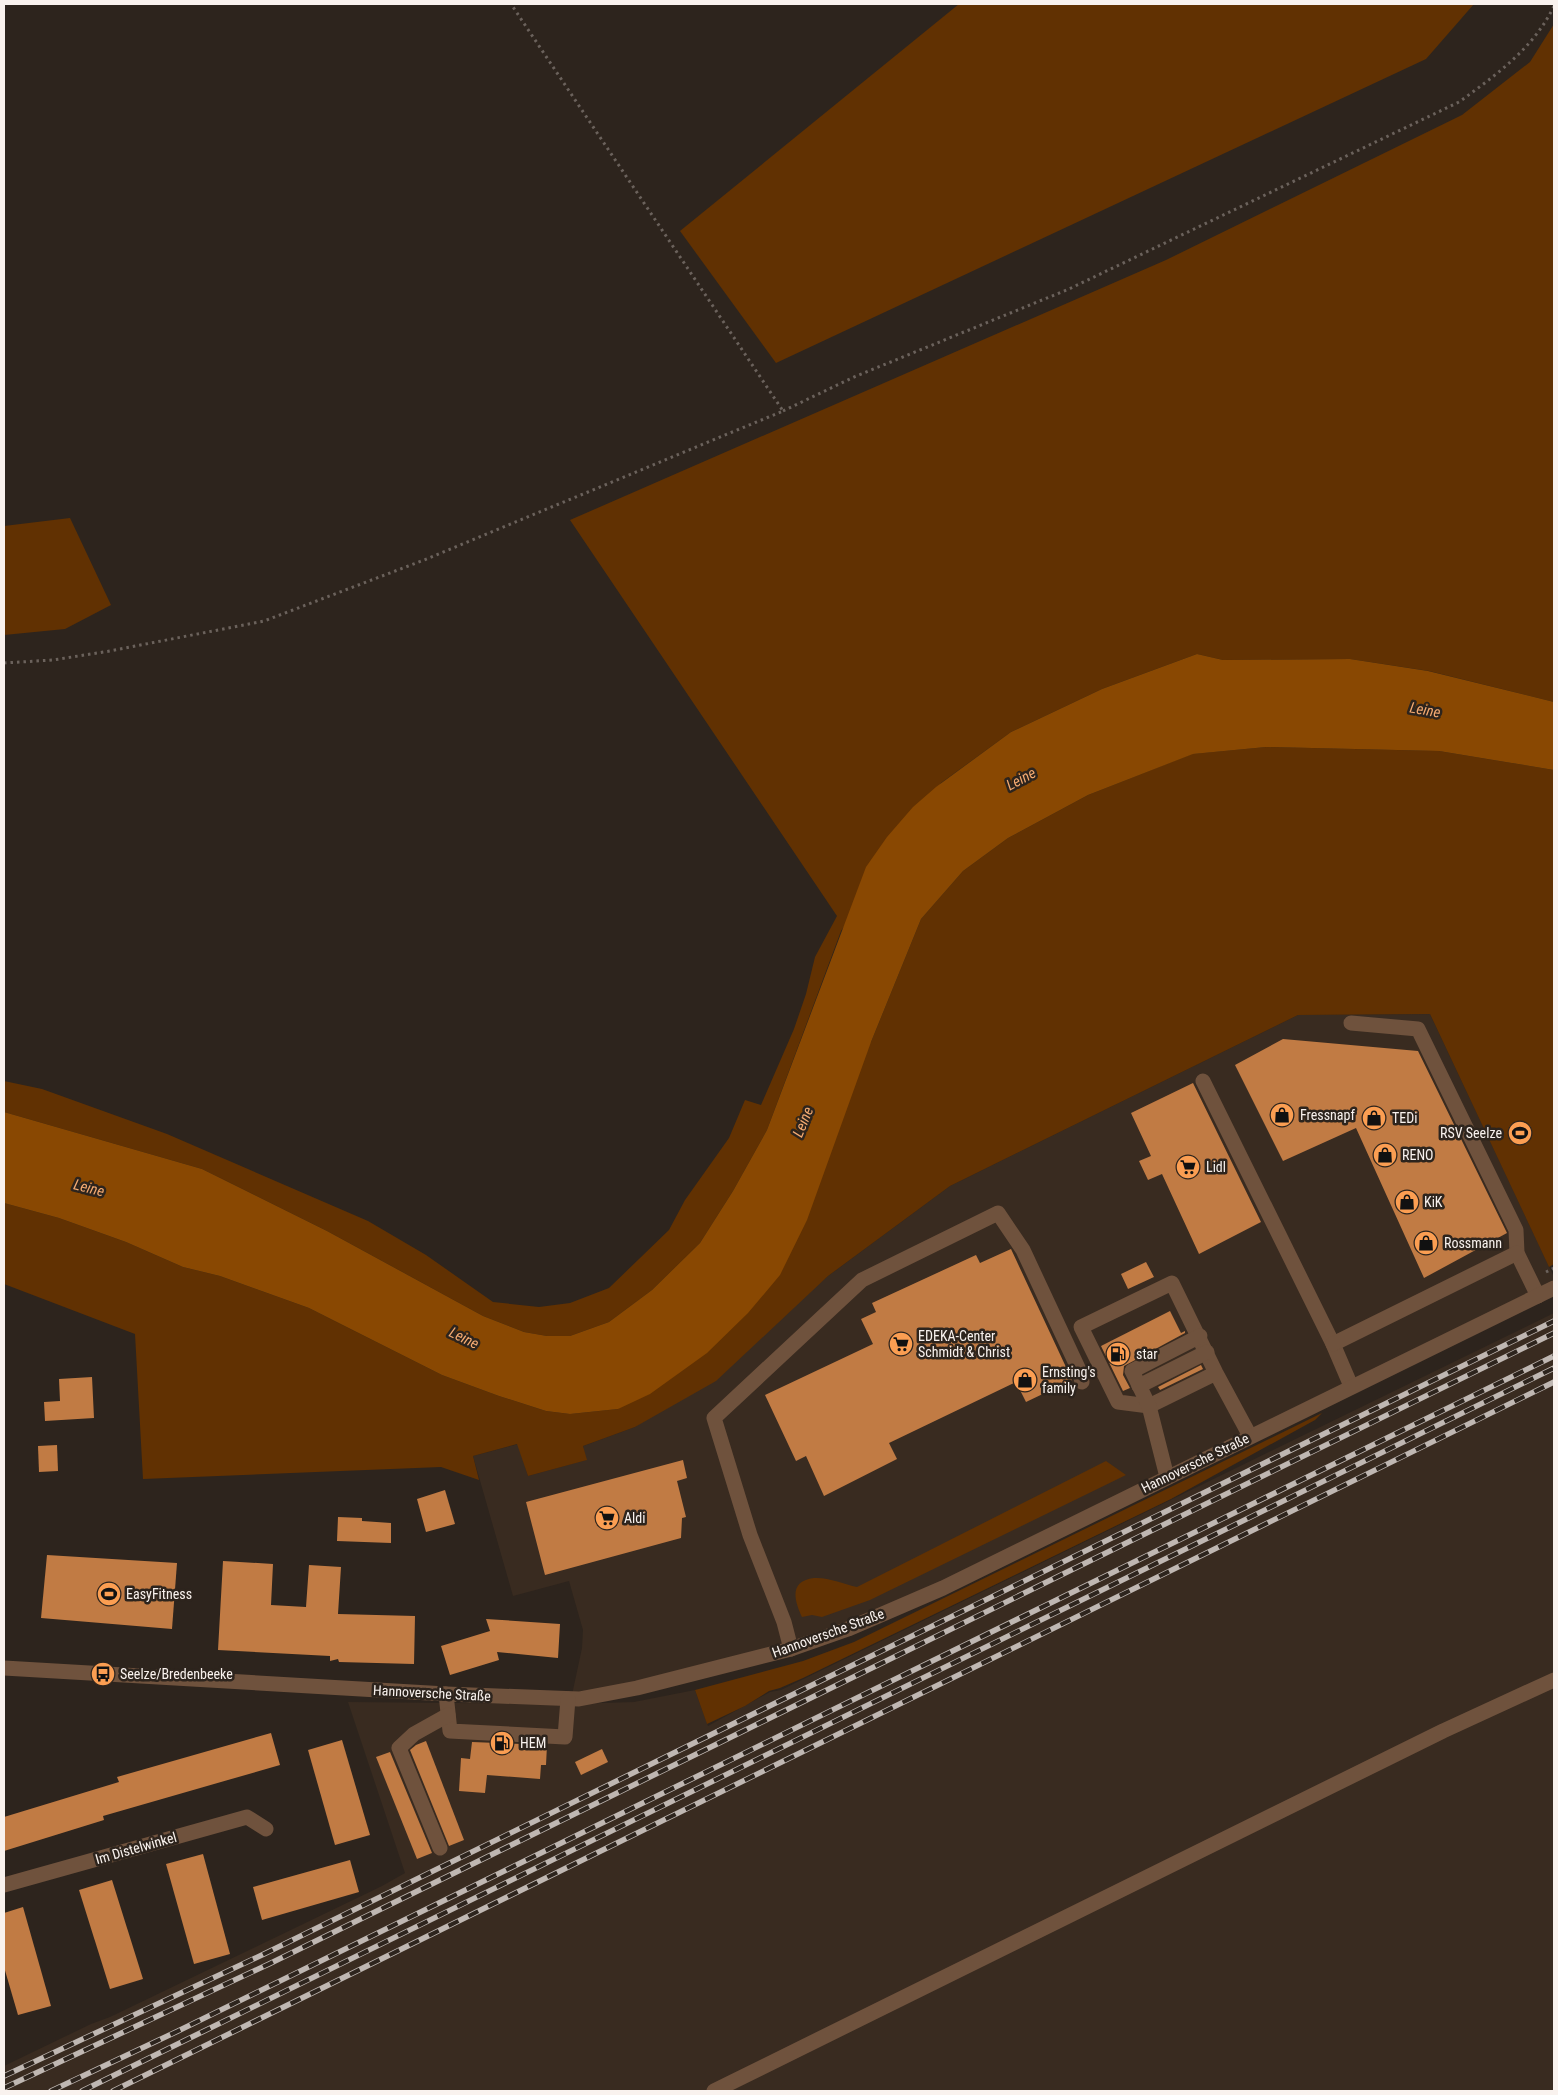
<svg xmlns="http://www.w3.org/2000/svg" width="1558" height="2095" font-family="'Roboto Condensed',sans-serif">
<rect width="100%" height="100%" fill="#2d241d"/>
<path fill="#392b20" d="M 1430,1014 L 1554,1277 L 1554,1284 L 847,1627 L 571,1704 L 634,1702 L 695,1690 L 708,1726 L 770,1692 L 781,1690 L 1554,1313 L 1554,2091 L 4,2091 L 4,2066 L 91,2024 L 110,2017 L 382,1886 L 405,1873 L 348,1702 L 570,1704 L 582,1648 L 583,1630 L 569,1581 L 513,1596 L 473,1456 L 518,1444 L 528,1476 L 586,1460 L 583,1446 L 635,1427 L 828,1276 L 950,1186 L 1298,1015 Z"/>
<g fill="#613102">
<path d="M 959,4 L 1474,4 L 1426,59 L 776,363 L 680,231 Z"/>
<path d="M 1554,24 L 1554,702 L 1429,671 L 1350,659 L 1223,660 L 1197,654 L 1102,689 L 1011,732 L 941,783 L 841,931 L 767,1130 L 733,1191 L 700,1243 L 652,1290 L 609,1322 L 570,1336 L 547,1336 L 524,1332 L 483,1316 L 327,1231 L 202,1169 L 4,1112 L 4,1081 L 42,1089 L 167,1134 L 368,1221 L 426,1255 L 493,1302 L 539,1307 L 570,1303 L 609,1288 L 669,1230 L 685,1200 L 729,1138 L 745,1100 L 761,1105 L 794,1029 L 806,994 L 815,957 L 837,916 L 570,520 L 1166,260 L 1462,115 L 1530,62 Z"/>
<path d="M 70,518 L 111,605 L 65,629 L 4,635 L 4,526 Z"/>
<path d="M 1266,747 L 1439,751 L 1554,770 L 1554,1264 L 1549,1267 L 1430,1014 L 1298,1015 L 950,1186 L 828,1276 L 716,1381 L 635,1427 L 583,1446 L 587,1460 L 528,1476 L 517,1444 L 473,1456 L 479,1480 L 441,1467 L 143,1479 L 135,1334 L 4,1284 L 4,1203 L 59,1218 L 126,1242 L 183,1267 L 220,1276 L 309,1308 L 442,1375 L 499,1396 L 546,1411 L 570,1414 L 618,1409 L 871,1042 L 921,919 L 963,871 L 1008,838 L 1088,795 L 1192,754 Z"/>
<path d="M 1322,1413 L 1315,1420 L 1171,1499 L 803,1678 L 780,1688 L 769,1691 L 745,1706 L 707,1724 L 695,1690 L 803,1661 L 854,1642 Z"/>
<path d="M 1106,1461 L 1126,1475 L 870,1600 L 822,1617 L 812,1615 L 802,1617 C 794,1600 789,1581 814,1578 C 828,1577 844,1584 857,1587 Z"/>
</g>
<path fill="#894802" d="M 1197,654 L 1223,660 L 1350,659 L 1428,671 L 1554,702 L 1554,770 L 1439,751 L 1266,747 L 1193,754 L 1088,795 L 1008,838 L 963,871 L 921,919 L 871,1042 L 807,1220 L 780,1275 L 748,1313 L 707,1353 L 650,1394 L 618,1409 L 570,1414 L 546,1411 L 499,1396 L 442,1375 L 309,1308 L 220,1276 L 183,1267 L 126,1242 L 59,1218 L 4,1203 L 4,1112 L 202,1169 L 327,1231 L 483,1316 L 524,1332 L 547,1336 L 570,1336 L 609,1322 L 652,1290 L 700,1243 L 733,1191 L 767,1130 L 866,867 L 887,837 L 913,807 L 936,787 L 1011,732 L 1102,689 Z"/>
<g fill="#c17b44">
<path d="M 1283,1039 L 1418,1051 L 1507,1233 L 1424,1278 L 1356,1128 L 1283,1161 L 1235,1065 Z"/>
<path d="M 1193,1083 L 1261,1222 L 1199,1254 L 1162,1174 L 1148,1180 L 1139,1161 L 1151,1156 L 1131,1113 Z"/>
<path d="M 1011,1249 L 1072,1380 L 1026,1402 L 1016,1382 L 889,1443 L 897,1459 L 824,1496 L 806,1456 L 796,1461 L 765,1395 L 873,1344 L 861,1319 L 876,1312 L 872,1303 L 976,1255 L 980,1263 Z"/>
<path d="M 1146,1262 L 1154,1277 L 1128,1289 L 1121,1274 Z"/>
<path d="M 1170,1311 L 1181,1333 L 1185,1331 L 1185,1333 L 1124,1366 L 1123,1375 L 1130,1388 L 1123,1391 L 1101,1346 Z"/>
<path d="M 1201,1365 L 1203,1369 L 1160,1390 L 1158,1387 Z"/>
<path d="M 92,1377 L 94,1418 L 45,1421 L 44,1402 L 60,1401 L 59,1379 Z"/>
<path d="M 57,1445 L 58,1471 L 39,1472 L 38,1446 Z"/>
<path d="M 683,1460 L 687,1478 L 677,1481 L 686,1517 L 682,1518 L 681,1538 L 545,1575 L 526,1502 Z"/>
<path d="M 445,1490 L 455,1524 L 426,1532 L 417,1499 Z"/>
<path d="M 338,1517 L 362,1518 L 362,1521 L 391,1523 L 391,1543 L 337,1541 Z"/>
<path d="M 47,1555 L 177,1563 L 172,1629 L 41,1618 Z"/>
<path d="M 223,1561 L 273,1564 L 271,1605 L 306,1607 L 309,1565 L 341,1567 L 338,1614 L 415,1616 L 414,1664 L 339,1662 L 338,1659 L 330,1661 L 330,1656 L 218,1650 Z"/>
<path d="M 486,1619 L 560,1624 L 558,1658 L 497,1652 L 499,1660 L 450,1675 L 441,1646 L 490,1631 Z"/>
<path d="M 271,1733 L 280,1765 L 103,1816 L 104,1820 L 4,1851 L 4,1817 L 119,1782 L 117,1777 Z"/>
<path d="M 342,1740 L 370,1835 L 335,1845 L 308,1750 Z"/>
<path d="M 426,1741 L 464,1840 L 449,1846 L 410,1750 L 416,1745 Z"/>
<path d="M 472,1742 L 547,1745 L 546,1765 L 541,1765 L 540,1779 L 487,1775 L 485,1793 L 459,1791 L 461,1758 L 470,1759 Z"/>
<path d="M 602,1749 L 608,1762 L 581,1775 L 575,1762 Z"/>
<path d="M 390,1752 L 432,1853 L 417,1859 L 376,1757 Z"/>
<path d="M 203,1854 L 230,1954 L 194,1964 L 166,1864 Z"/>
<path d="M 350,1860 L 359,1892 L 262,1920 L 253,1887 Z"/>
<path d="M 112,1880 L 143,1979 L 110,1989 L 79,1890 Z"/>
<path d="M 23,1907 L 51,2006 L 18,2015 L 4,1967 L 4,1913 Z"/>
</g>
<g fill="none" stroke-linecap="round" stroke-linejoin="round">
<g stroke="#6b625c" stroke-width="3" stroke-dasharray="2.5 4" stroke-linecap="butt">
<path d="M 783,411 L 854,377 L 1069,289 L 1459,102 C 1496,75 1534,48 1554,6"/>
<path d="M 4,663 L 53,660 L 110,651 L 264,621 L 424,560 L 783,411 L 511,4"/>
<path d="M 1546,1272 L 1554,1268"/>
</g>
<g stroke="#6f523d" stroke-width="15">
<path d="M 1351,1023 L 1418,1029 L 1516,1230 L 1517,1253 L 1538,1296"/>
<path d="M 1203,1081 L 1333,1344 L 1351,1386"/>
<path d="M 1333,1344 L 1517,1253"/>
<path d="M 1216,1373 L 1149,1406 L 1118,1402 L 1081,1327 L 1172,1283 L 1216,1373 L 1250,1436"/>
<path d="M 1139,1386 L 1207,1352"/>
<path d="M 1167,1477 L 1149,1406 L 1132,1371 L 1200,1336"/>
<path d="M 791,1649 L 784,1622 L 750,1535 L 714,1418 L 862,1280 L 998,1213 L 1023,1250 L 1079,1370 L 1082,1382"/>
<path d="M 4,1668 L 446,1694 L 579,1699 L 637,1688 L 791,1649 L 848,1629 L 943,1588 L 1554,1288"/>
<path d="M 446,1694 L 450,1731 L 565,1737 L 568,1699"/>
<path d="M 440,1848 L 399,1748 L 414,1734 L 448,1715"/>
<path d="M 4,1885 L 247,1817 L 266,1829"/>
<path d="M 714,2091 L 1443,1731 L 1554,1680"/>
</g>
<g stroke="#bfb7b2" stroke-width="5.5">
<g id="rail">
<path d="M 4,2076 L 264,1954 L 1554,1321"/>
<path d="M 4,2088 L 269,1964 L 1554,1333"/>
<path d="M 51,2091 L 178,2031 L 1554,1356"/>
<path d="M 82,2091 L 1554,1368"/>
<path d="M 113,2091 L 1554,1382"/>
</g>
</g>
<use href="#rail" stroke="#2d241d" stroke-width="4" stroke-dasharray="11" stroke-linecap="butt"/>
</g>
<defs>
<g id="shop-disc" transform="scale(1.25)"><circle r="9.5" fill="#fb9e52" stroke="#2d241d"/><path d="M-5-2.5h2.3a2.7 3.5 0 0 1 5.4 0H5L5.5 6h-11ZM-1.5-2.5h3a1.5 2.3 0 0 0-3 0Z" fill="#111"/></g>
<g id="stadium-disc" transform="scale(1.25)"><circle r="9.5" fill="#fb9e52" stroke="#2d241d"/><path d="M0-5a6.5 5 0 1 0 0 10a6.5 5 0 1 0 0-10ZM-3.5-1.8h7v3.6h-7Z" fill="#111"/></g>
<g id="supermarket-disc" transform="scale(1.25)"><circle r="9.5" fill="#fb9e52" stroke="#2d241d"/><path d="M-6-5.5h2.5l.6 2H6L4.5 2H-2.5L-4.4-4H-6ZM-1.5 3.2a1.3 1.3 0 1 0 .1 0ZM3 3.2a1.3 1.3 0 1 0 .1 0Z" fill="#111"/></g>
<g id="fuel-disc" transform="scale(1.25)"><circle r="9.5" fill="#fb9e52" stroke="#2d241d"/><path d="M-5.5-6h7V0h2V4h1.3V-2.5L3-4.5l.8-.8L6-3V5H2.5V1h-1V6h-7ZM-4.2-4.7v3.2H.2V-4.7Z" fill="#111"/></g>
<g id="bus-disc" transform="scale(1.25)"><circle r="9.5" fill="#fb9e52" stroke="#2d241d"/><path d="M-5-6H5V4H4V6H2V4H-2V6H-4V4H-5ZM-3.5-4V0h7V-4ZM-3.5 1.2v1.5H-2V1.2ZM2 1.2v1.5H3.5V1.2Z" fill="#111"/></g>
</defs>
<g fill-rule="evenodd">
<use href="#shop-disc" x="1282" y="1115"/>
<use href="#shop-disc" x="1374" y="1118"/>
<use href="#stadium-disc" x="1520" y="1133"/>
<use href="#shop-disc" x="1385" y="1155"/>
<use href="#supermarket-disc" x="1188" y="1167"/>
<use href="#shop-disc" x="1407" y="1202"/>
<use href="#shop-disc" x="1426" y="1243"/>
<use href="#supermarket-disc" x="901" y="1344"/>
<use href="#fuel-disc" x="1118" y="1354"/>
<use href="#shop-disc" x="1025" y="1380"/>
<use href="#supermarket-disc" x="607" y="1518"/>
<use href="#stadium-disc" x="109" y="1594"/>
<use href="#bus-disc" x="103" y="1674"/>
<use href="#fuel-disc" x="502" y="1743"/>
</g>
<g text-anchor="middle" stroke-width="5" stroke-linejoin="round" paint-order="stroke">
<g font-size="14" fill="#f9f2ee" stroke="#2d241d" text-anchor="start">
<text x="1300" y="1120">Fressnapf</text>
<text x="1392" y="1123">TEDi</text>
<text x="1502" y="1138" text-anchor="end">RSV Seelze</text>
<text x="1402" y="1160">RENO</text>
<text x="1206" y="1172">Lidl</text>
<text x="1424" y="1207">KiK</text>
<text x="1444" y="1248">Rossmann</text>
<text x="918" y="1341">EDEKA-Center<tspan x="918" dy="16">Schmidt &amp; Christ</tspan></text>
<text x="1136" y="1359">star</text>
<text x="1042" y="1377">Ernsting's<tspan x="1042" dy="16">family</tspan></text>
<text x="624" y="1523">Aldi</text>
<text x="126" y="1599">EasyFitness</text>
<text x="120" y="1679">Seelze/Bredenbeeke</text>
<text x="520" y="1748">HEM</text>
</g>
<g font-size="14" fill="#f9f2ee" stroke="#2d241d">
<text transform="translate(1195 1463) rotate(-26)" y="5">Hannoversche Straße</text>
<text transform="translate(828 1633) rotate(-20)" y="5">Hannoversche Straße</text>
<text transform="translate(432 1693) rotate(3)" y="5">Hannoversche Straße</text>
<text transform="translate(136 1848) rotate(-16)" y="5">Im Distelwinkel</text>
</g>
<g font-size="15" font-style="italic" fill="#f5ab72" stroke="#2d241d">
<text transform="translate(1425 710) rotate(10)" y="5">Leine</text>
<text transform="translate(1021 779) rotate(-28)" y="5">Leine</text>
<text transform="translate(803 1122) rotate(-68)" y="5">Leine</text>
<text transform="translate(89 1188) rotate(14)" y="5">Leine</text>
<text transform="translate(464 1338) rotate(26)" y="5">Leine</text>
</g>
</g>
<rect width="1558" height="2095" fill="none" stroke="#f9f2ee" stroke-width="10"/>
</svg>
